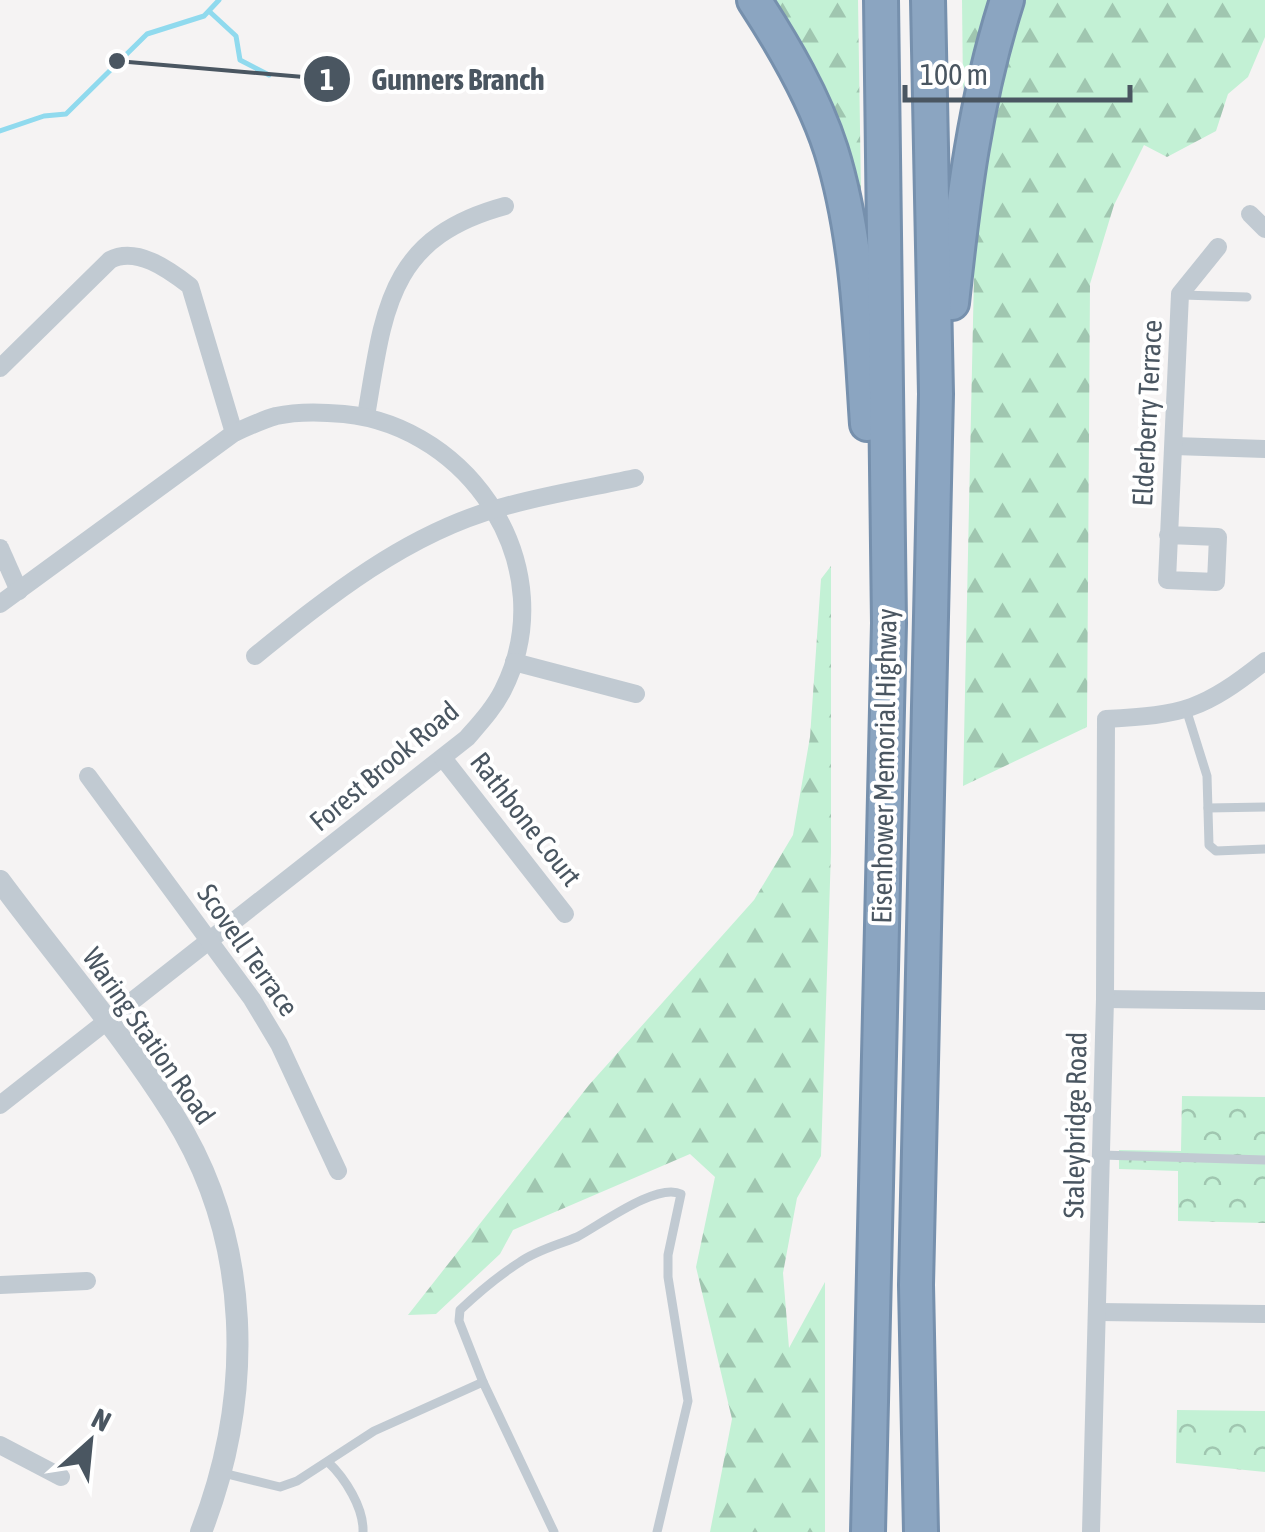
<svg xmlns="http://www.w3.org/2000/svg" width="1265" height="1532" font-family="'Asap Condensed',sans-serif">
<defs>
<pattern id="forest-firs" width="22" height="20" patternUnits="userSpaceOnUse" patternTransform="scale(2.5)"><rect width="22" height="20" fill="#c3f1d5"/><path d="M5 1l3.5 6h-7zM16 11l3.5 6h-7z" fill="#a0c6b0"/></pattern>
<pattern id="park-crowns" width="20" height="18" patternUnits="userSpaceOnUse" patternTransform="scale(2.5)"><rect width="20" height="18" fill="#c3f1d5"/><path d="M2 6a3 3 0 1 1 6 0M12 15a3 3 0 1 1 6 0" fill="none" stroke="#a0c6b0"/></pattern>
</defs>
<rect width="100%" height="100%" fill="#f5f3f3"/>
<g fill="url(#forest-firs)">
<path d="M 771,0 L 858,0 L 861,193 L 808,54 Z"/>
<path d="M 962,0 L 990,0 L 963,90 Z"/>
<path d="M 1020,0 L 1265,0 L 1265,37 L 1248,77 L 1228,94 L 1216,131 L 1167,157 L 1144,145 L 1114,205 L 1090,284 L 1087,727 L 963,786 L 976,182 Z"/>
<path d="M 831,566 L 831,852 L 821,1156 L 797,1198 L 783,1273 L 789,1348 L 825,1282 L 825,1532 L 710,1532 L 732,1419 L 696,1267 L 715,1177 L 690,1154 L 513,1230 L 500,1254 L 436,1314 L 408,1315 L 589,1085 L 754,900 L 793,835 L 810,737 L 821,579 Z"/>
</g>
<g fill="url(#park-crowns)">
<path d="M 1182,1096 L 1265,1097 L 1265,1223 L 1178,1221 L 1178,1171 L 1119,1169 L 1119,1150 L 1181,1151 Z"/>
<path d="M 1177,1410 L 1265,1411 L 1265,1472 L 1176,1463 Z"/>
</g>
<g fill="none" stroke-linecap="round" stroke-linejoin="round">
<g stroke="#90daee" stroke-width="5">
<path d="M 210,12 L 236,36 L 240,60 L 269,75"/>
<path d="M 0,131 L 44,116 L 66,114 L 147,34 L 204,16 L 219,0"/>
</g>
<g stroke="#7690ad" stroke-width="38">
<g id="motorway">
<path d="M 754,0 C 784,46 814,97 831,150 C 858,236 861,334 867,424"/>
<path d="M 952,303 C 963,199 975,100 1007,0"/>
<path d="M 868,1532 L 889,623 L 881,0"/>
<path d="M 921,1532 L 916,1285 L 936,394 L 928,0"/>
</g>
</g>
<g stroke="#c1cad2" stroke-width="9">
<path d="M 1182,295 L 1247,297"/>
<path d="M 1187,712 L 1207,776 L 1209,845 L 1216,851 L 1265,849"/>
<path d="M 1208,808 L 1265,807"/>
<path d="M 1101,1155 L 1265,1160"/>
<path d="M 483,1382 L 459,1321 L 460,1310 C 479,1292 498,1276 520,1262 C 537,1250 558,1245 577,1237 C 600,1225 657,1182 681,1194 L 668,1255 L 668,1277 L 688,1401 L 657,1532"/>
<path d="M 328,1462 C 345,1478 364,1508 363,1532"/>
<path d="M 223,1473 L 280,1487 L 297,1481 L 374,1431 L 483,1382 L 554,1532"/>
</g>
<g stroke="#c1cad2" stroke-width="18">
<path d="M 1250,214 L 1265,229"/>
<path d="M 0,368 L 110,260 C 136,246 168,269 190,286 L 234,433"/>
<path d="M 366,416 C 384,311 387,238 505,206"/>
<path d="M 1174,446 L 1265,449"/>
<path d="M 1168,535 L 1218,537 L 1216,582 L 1167,580 L 1180,294 L 1218,247"/>
<path d="M 0,548 L 19,591"/>
<path d="M 0,604 L 234,433 C 247,427 262,420 276,416 C 298,411 323,412 344,414 C 472,427 564,569 503,690 C 494,708 480,723 467,738 L 0,1105"/>
<path d="M 255,656 C 329,596 406,534 499,508 C 543,495 590,488 635,478"/>
<path d="M 514,662 L 636,694"/>
<path d="M 443,758 L 565,914"/>
<path d="M 88,776 L 252,999 L 279,1044 L 338,1171"/>
<path d="M 1105,999 L 1265,1001"/>
<path d="M 0,1285 L 87,1281"/>
<path d="M 1098,1312 L 1265,1314"/>
<path d="M 0,1445 L 61,1477"/>
<path d="M 1091,1532 L 1105,999 L 1106,719 C 1184,715 1203,710 1265,661"/>
</g>
<path stroke="#c1cad2" stroke-width="22" d="M 0,881 C 57,958 122,1033 173,1114 C 253,1241 254,1396 201,1532"/>
<use href="#motorway" stroke="#8ba5c1" stroke-width="32"/>
</g>
<g text-anchor="middle" stroke-width="8" stroke-linejoin="round" paint-order="stroke">
<g font-size="28" fill="#4a5661" stroke="#fff">
<text transform="translate(1147 413) rotate(-87)" y="10">Elderberry Terrace</text>
<text transform="translate(384 766) rotate(-40)" y="10">Forest Brook Road</text>
<text transform="translate(884 766) rotate(-89)" y="10">Eisenhower Memorial Highway</text>
<text transform="translate(526 819) rotate(52)" y="10">Rathbone Court</text>
<text transform="translate(248 950) rotate(55)" y="10">Scovell Terrace</text>
<text transform="translate(149 1036) rotate(55)" y="10">Waring Station Road</text>
<text transform="translate(1075 1125) rotate(-89)" y="10">Staleybridge Road</text>
</g>
</g>
<path fill="none" stroke="#4a5661" stroke-width="4" d="M117 61L327 79"/>
<g fill="#4a5661" stroke="#fff" stroke-width="4">
<circle cx="117" cy="61" r="10"/>
<circle cx="327" cy="79" r="25"/>
</g>
<g font-size="30" text-anchor="middle" font-weight="bold" fill="#fff">
<text x="327" y="90">1</text>
</g>
<g font-size="30" text-anchor="middle" font-weight="bold" fill="#4a5661" stroke="#fff" stroke-width="8" stroke-linejoin="round" paint-order="stroke">
<text x="458" y="90">Gunners Branch</text>
</g>
<g transform="translate(90 1442) rotate(27)" stroke="#ffffff" stroke-width="8" paint-order="stroke">
<path d="M0-8L18 38L0 25L-18 38Z" fill="#4a5661"/>
<text y="-15" font-size="28" font-weight="bold" text-anchor="middle" fill="#4a5661">N</text>
</g>
<path d="M905 85v15h225v-15" fill="none" stroke="#4a5661" stroke-width="5"/>
<text x="920" y="85" font-size="30" fill="#4a5661" stroke="#ffffff" stroke-width="8" paint-order="stroke">100 m</text>
</svg>
